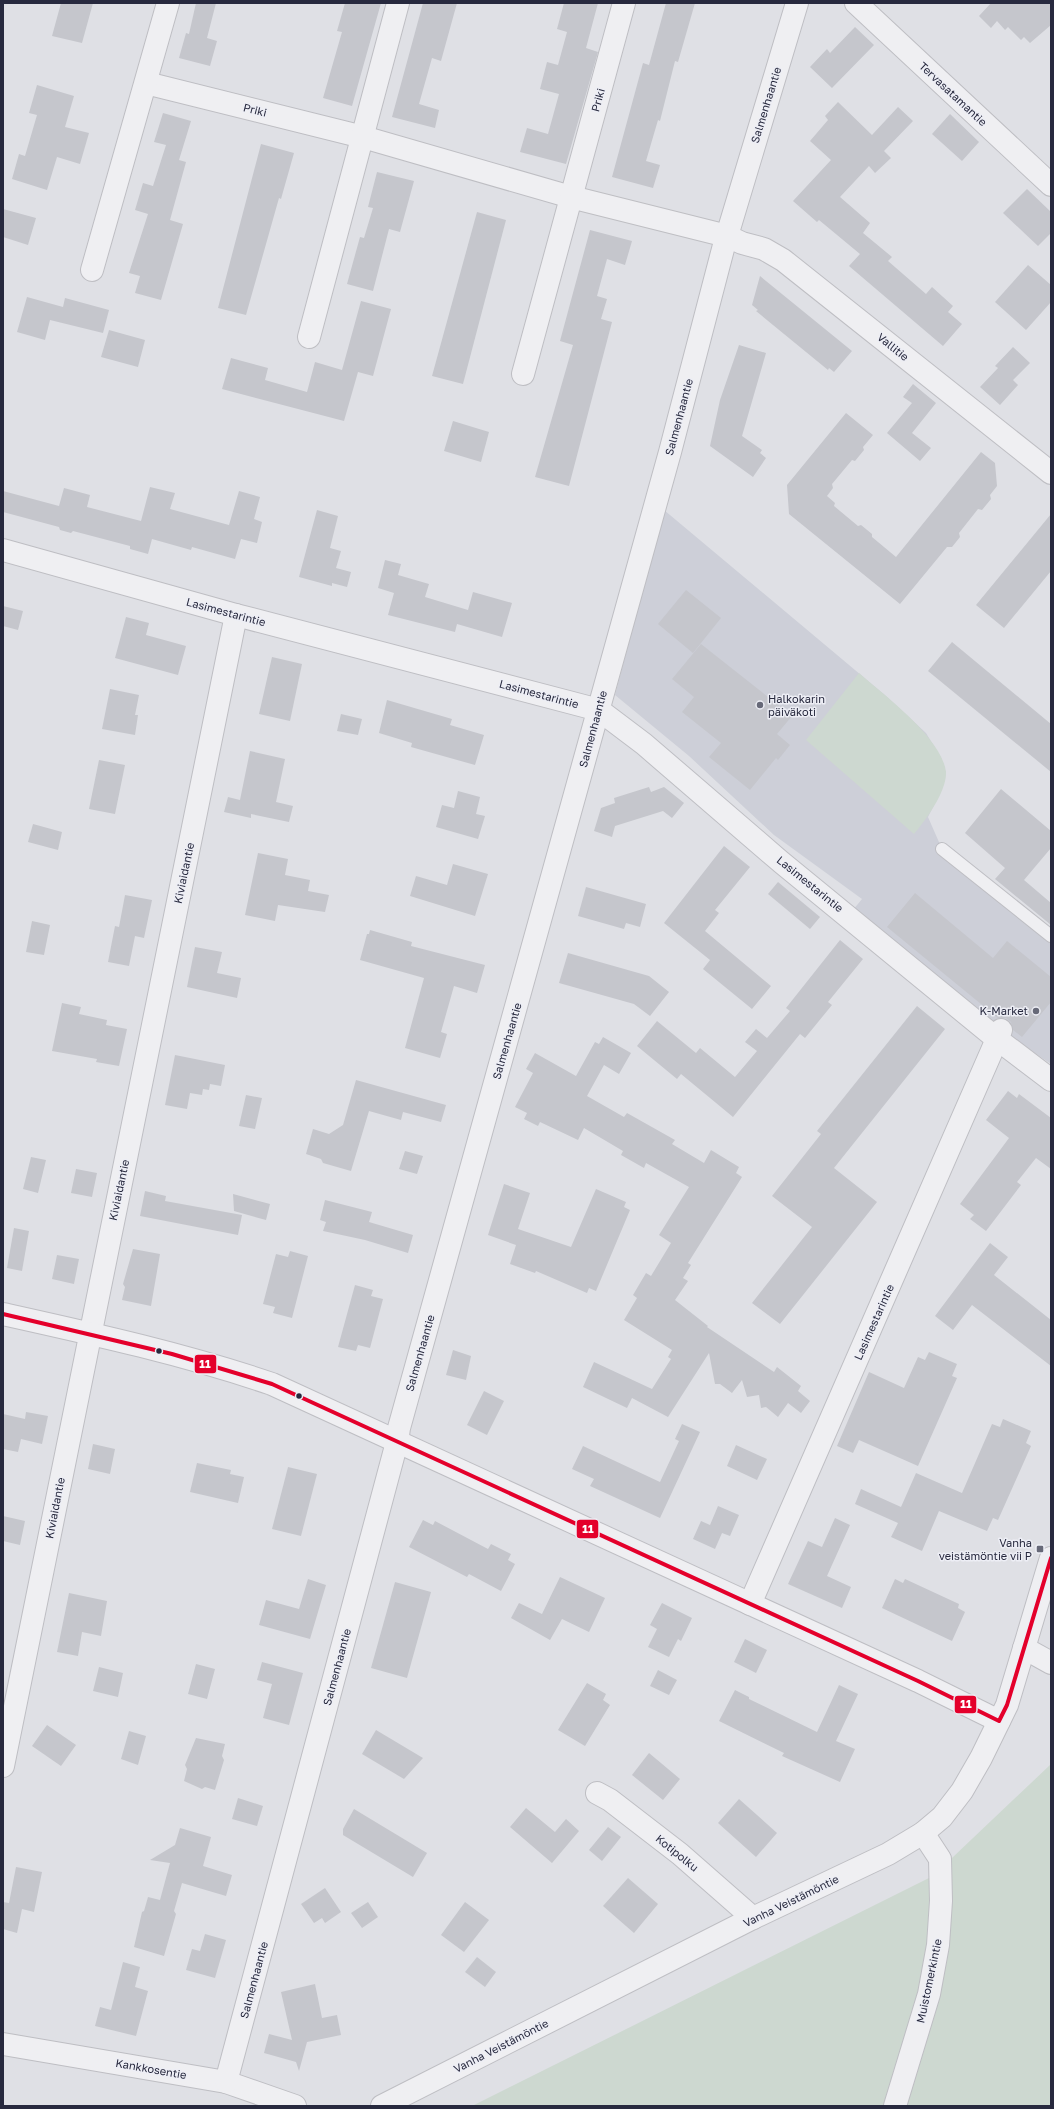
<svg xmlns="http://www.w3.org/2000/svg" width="1054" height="2109" font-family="'Golos Text',sans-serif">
<rect width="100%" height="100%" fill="#dfe0e5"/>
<path fill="#cdcfd8" d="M 664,510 L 886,696 L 926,733 L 941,758 L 946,773 L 941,791 L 928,817 L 942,849 L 1051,936 L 1051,1064 L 1001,1030 L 853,910 L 862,899 L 774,835 L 689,756 L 615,695 Z"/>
<g fill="#cdd8d0">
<path d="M 859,673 C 884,695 942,738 946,772 C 947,791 926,820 914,834 L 806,740 Z"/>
<path d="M 1050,1765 L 1051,2106 L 472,2106 L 933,1876 Z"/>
</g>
<g fill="#c5c6cc">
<path d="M 61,3 L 93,3 L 82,43 L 52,36 Z"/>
<path d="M 196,3 L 216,3 L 207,38 L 217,41 L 210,66 L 179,58 L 186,33 L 189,34 Z"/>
<path d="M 345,3 L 381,3 L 352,106 L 323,98 L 342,32 L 337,31 Z"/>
<path d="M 423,3 L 457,3 L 441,61 L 432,58 L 419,104 L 439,110 L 435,128 L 392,117 Z"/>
<path d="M 564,3 L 598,3 L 586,48 L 598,52 L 566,164 L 520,152 L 527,128 L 548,134 L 559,94 L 540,89 L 547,62 L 558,65 L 567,32 L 557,29 Z"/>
<path d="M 666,3 L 695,3 L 678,62 L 675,61 L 660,121 L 658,120 L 646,161 L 660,165 L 653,188 L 612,177 L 643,63 L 649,65 Z"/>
<path d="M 991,3 L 1051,3 L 1051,25 L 1030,43 L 1024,37 L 1021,40 L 1008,27 L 1005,30 L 997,21 L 991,28 L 979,16 Z"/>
<path d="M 855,27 L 874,45 L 832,88 L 810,67 L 827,49 L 830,53 Z"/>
<path d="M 37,85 L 74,96 L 65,127 L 89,133 L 80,164 L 57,157 L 47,190 L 12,179 L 19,154 L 25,156 L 37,115 L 29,113 Z"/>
<path d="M 838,102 L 872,135 L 898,107 L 913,121 L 884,151 L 891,158 L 875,173 L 869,166 L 840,197 L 870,223 L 863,233 L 892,257 L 888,261 L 926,294 L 932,287 L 953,306 L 948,312 L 962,324 L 943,346 L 849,266 L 860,254 L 819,220 L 817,222 L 793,201 L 831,160 L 810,141 L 828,120 L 825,116 Z"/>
<path d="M 163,113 L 191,121 L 179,160 L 186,162 L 170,220 L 183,224 L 161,300 L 135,293 L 140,276 L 129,273 L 148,214 L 135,210 L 143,183 L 153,186 L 166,145 L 154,142 Z"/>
<path d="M 950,114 L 979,142 L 962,161 L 932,134 Z"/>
<path d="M 261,144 L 294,153 L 281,199 L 279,198 L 246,315 L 218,308 Z"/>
<path d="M 377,172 L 414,181 L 400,232 L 389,229 L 373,291 L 347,284 L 360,237 L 364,238 L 373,208 L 368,207 Z"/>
<path d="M 1027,189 L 1051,212 L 1051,233 L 1038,246 L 1003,213 Z"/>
<path d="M 3,209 L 36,218 L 28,245 L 3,237 Z"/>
<path d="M 477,212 L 506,220 L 463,384 L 432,376 Z"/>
<path d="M 590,230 L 632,241 L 625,265 L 607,259 L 597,296 L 607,299 L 601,319 L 612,322 L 569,486 L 535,477 L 573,345 L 560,341 Z"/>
<path d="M 1028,265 L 1051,285 L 1051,302 L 1026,330 L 995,302 Z"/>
<path d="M 760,276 L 852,351 L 834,372 L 829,368 L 828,370 L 756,311 L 758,310 L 752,305 Z"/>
<path d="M 27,297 L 63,307 L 65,298 L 109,310 L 103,333 L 50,320 L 45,340 L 17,332 Z"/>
<path d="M 361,301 L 391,309 L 373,376 L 358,372 L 344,421 L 222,389 L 231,358 L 268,368 L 265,380 L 307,392 L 315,362 L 342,370 Z"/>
<path d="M 109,330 L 145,340 L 138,367 L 101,357 Z"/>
<path d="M 739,345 L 766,353 L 742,436 L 762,450 L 760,453 L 766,458 L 753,477 L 710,446 L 720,400 Z"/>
<path d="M 1013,347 L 1030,363 L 1013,380 L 1018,385 L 1000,405 L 980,387 L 998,368 L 995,366 Z"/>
<path d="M 913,384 L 936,403 L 912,433 L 931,448 L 920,461 L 887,433 L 912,403 L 903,397 Z"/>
<path d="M 846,413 L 873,435 L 863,447 L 864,450 L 855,461 L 852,460 L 832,484 L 833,488 L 827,496 L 835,503 L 834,506 L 858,526 L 861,525 L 872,534 L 872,537 L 896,557 L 981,452 L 995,463 L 997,486 L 990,495 L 991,499 L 982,510 L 978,509 L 959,533 L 960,537 L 952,547 L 947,547 L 900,604 L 789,514 L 787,485 Z"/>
<path d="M 453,421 L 489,432 L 481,462 L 444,451 Z"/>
<path d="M 150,487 L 175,493 L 170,509 L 229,525 L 239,491 L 260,497 L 254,519 L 262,522 L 257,543 L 241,539 L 235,559 L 192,547 L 191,550 L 152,539 L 148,554 L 130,549 L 130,546 L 73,531 L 71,533 L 60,530 L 59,527 L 3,512 L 3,491 L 59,506 L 64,488 L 90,495 L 87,507 L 141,521 Z"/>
<path d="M 317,510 L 338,516 L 330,548 L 341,551 L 336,568 L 351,572 L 347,587 L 332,583 L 332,586 L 299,577 Z"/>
<path d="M 1051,514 L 1051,571 L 1004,628 L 976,605 Z"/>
<path d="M 385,560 L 401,564 L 398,575 L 429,584 L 425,597 L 468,610 L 473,592 L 512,603 L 502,637 L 457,624 L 455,632 L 388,615 L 394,593 L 378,588 Z"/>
<path d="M 686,590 L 721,618 L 693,653 L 658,624 Z"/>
<path d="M 3,606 L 23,611 L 18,630 L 3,626 Z"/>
<path d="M 126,617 L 149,623 L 146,635 L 186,646 L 178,675 L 115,658 Z"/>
<path d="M 952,642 L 1051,724 L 1051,772 L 928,671 Z"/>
<path d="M 701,644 L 792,716 L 777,734 L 790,745 L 778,760 L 776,758 L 750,790 L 709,757 L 721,743 L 682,712 L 694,697 L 672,679 Z"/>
<path d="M 272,657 L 302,664 L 290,721 L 259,714 Z"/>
<path d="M 110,689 L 139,695 L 135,715 L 138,715 L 135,735 L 102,729 Z"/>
<path d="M 387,700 L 452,719 L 450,725 L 484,735 L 475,765 L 411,747 L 412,743 L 379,733 Z"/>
<path d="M 341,714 L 362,719 L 358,735 L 337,731 Z"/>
<path d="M 250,751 L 285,759 L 276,802 L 293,806 L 289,822 L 251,814 L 251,818 L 224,812 L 228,797 L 240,800 Z"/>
<path d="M 99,760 L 125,765 L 115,814 L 89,809 Z"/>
<path d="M 649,787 L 651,792 L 664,787 L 684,803 L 672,818 L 663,811 L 615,826 L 612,837 L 594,831 L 601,808 L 615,803 L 614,798 Z"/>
<path d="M 1001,789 L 1051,831 L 1051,848 L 1024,880 L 1051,903 L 1051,925 L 995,879 L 1005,868 L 965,833 Z"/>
<path d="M 458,791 L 480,797 L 476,814 L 485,816 L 478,839 L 436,827 L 442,805 L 454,808 Z"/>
<path d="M 33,824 L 62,832 L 58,850 L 28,842 Z"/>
<path d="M 724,846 L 750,867 L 715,910 L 719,913 L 705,931 L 771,986 L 752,1009 L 703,969 L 710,960 L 664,923 Z"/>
<path d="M 258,853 L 288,859 L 285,875 L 310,880 L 308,891 L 329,895 L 325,912 L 278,905 L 275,921 L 245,915 Z"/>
<path d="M 453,864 L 488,874 L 475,916 L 410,896 L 416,876 L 447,885 Z"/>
<path d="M 778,882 L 820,917 L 810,929 L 768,894 Z"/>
<path d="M 586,887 L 646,904 L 640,927 L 626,923 L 624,929 L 578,916 Z"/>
<path d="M 915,893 L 993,958 L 1007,941 L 1051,977 L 1051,1002 L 1022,1037 L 1013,1030 L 1011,1022 L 1006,1018 L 998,1018 L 887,927 Z"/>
<path d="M 125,895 L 152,900 L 144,938 L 135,936 L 129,966 L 108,962 L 115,926 L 119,927 Z"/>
<path d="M 32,921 L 50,925 L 44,955 L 26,952 Z"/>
<path d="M 370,930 L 412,942 L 411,946 L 485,965 L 477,993 L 454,986 L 441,1032 L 447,1034 L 440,1058 L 405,1048 L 424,978 L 360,960 L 367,934 L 369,934 Z"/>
<path d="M 840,940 L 863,959 L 828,1002 L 832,1005 L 805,1038 L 800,1034 L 733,1117 L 681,1074 L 677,1079 L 637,1046 L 657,1021 L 696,1053 L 700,1048 L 735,1077 L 757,1051 L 745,1042 L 756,1029 L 767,1038 L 790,1011 L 786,1008 Z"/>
<path d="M 195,947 L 222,952 L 217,973 L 241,978 L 237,998 L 187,987 Z"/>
<path d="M 568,953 L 649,976 L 669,992 L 650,1016 L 634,1004 L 559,983 Z"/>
<path d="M 62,1003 L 81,1007 L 79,1014 L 107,1020 L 106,1025 L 127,1029 L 119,1066 L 96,1062 L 97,1059 L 52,1051 Z"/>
<path d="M 917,1006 L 945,1029 L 834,1168 L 877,1202 L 780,1324 L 752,1303 L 812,1227 L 772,1196 L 821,1134 L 817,1131 Z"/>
<path d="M 603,1037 L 631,1053 L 619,1074 L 604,1065 L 587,1096 L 624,1117 L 627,1113 L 675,1140 L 672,1144 L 704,1163 L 711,1150 L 739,1167 L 736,1173 L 742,1177 L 688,1263 L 691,1265 L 683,1278 L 688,1281 L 675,1300 L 708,1326 L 707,1327 L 774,1372 L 777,1367 L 801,1386 L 798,1391 L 810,1401 L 801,1413 L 788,1403 L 778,1417 L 766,1407 L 761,1408 L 759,1395 L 747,1397 L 742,1380 L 732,1393 L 720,1384 L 715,1384 L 709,1353 L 668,1417 L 632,1398 L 627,1408 L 583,1387 L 594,1362 L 652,1389 L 671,1359 L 668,1357 L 672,1350 L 624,1320 L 637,1298 L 633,1295 L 646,1273 L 651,1276 L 671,1243 L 659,1235 L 689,1187 L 646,1163 L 644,1168 L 621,1155 L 623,1151 L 584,1128 L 578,1140 L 540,1122 L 538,1126 L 524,1119 L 527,1113 L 515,1107 L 533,1073 L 526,1069 L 535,1053 L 576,1076 L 595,1042 L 599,1044 Z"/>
<path d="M 175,1055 L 225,1065 L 221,1086 L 210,1084 L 209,1090 L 203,1089 L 202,1095 L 190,1093 L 187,1109 L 165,1105 Z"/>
<path d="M 356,1080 L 446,1105 L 441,1122 L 403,1112 L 401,1120 L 369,1111 L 351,1171 L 323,1163 L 321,1159 L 306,1154 L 313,1129 L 329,1134 L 343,1125 Z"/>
<path d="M 1008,1091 L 1017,1098 L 1019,1094 L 1051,1118 L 1051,1169 L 1036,1158 L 1017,1182 L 1021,1185 L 986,1231 L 970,1219 L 974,1215 L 960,1204 L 1009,1138 L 986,1120 Z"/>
<path d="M 246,1095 L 262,1098 L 255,1129 L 239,1126 Z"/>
<path d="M 405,1151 L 423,1156 L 417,1174 L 399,1169 Z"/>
<path d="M 31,1157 L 46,1160 L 38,1193 L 23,1189 Z"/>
<path d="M 76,1169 L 97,1173 L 92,1197 L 71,1193 Z"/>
<path d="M 504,1184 L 530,1193 L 518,1229 L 571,1247 L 596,1189 L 626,1202 L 624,1207 L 630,1210 L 596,1291 L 589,1288 L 587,1293 L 536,1271 L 535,1273 L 510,1264 L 516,1245 L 488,1235 Z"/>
<path d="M 145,1191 L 166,1196 L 165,1201 L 242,1215 L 238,1235 L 140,1216 Z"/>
<path d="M 233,1194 L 270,1204 L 266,1220 L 234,1211 Z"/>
<path d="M 325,1200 L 372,1212 L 369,1222 L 413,1235 L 408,1253 L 365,1240 L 323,1231 L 326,1222 L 320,1220 Z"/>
<path d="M 14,1228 L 29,1231 L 22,1271 L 7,1268 Z"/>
<path d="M 990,1243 L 1008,1257 L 994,1275 L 1051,1320 L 1051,1366 L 972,1305 L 953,1330 L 935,1316 Z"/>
<path d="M 133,1249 L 160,1254 L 151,1306 L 122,1300 L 125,1287 L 123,1284 Z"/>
<path d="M 290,1251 L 308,1256 L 292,1318 L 273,1313 L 275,1307 L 263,1304 L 276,1254 L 288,1257 Z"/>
<path d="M 57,1255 L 79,1259 L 74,1284 L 52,1279 Z"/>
<path d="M 355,1285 L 373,1290 L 371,1296 L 383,1299 L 370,1348 L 358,1345 L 356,1351 L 338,1347 Z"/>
<path d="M 453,1350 L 471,1356 L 466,1380 L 446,1375 Z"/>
<path d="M 929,1352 L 957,1364 L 952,1376 L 957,1378 L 918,1466 L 859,1440 L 853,1453 L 837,1446 L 869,1372 L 904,1388 L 918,1357 L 925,1360 Z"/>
<path d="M 484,1391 L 504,1401 L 487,1435 L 467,1425 Z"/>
<path d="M 26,1412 L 48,1416 L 42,1444 L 21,1439 L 18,1452 L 3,1449 L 3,1414 L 25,1419 Z"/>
<path d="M 1003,1419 L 1031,1431 L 1026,1443 L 1031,1446 L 998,1520 L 993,1518 L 987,1531 L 939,1511 L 922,1551 L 891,1537 L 898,1523 L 855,1504 L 861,1489 L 901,1507 L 916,1473 L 962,1493 L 992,1424 L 1000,1427 Z"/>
<path d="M 682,1424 L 700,1432 L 660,1518 L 590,1486 L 594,1479 L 572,1469 L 583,1446 L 660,1482 L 679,1441 L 675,1439 Z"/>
<path d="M 93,1444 L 115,1449 L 110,1474 L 88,1469 Z"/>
<path d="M 736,1445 L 767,1459 L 757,1480 L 727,1466 Z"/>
<path d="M 197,1463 L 231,1470 L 230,1474 L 244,1477 L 238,1503 L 190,1492 Z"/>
<path d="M 288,1467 L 317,1474 L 301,1536 L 272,1529 Z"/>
<path d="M 718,1506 L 739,1515 L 730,1536 L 722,1533 L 715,1549 L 693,1539 L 701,1521 L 710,1525 Z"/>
<path d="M 3,1516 L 25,1521 L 20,1545 L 3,1541 Z"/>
<path d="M 835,1518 L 850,1525 L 827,1576 L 851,1587 L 842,1608 L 788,1584 L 808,1541 L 822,1547 Z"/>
<path d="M 423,1520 L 433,1525 L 435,1521 L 488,1549 L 491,1544 L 511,1554 L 508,1560 L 515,1564 L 501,1591 L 469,1574 L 467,1577 L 409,1547 Z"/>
<path d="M 560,1577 L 605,1598 L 589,1632 L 562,1619 L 550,1640 L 511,1618 L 519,1603 L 542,1614 Z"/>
<path d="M 308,1579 L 326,1585 L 310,1639 L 259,1625 L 266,1600 L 299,1609 Z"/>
<path d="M 895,1579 L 903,1583 L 905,1579 L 959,1604 L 958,1608 L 965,1612 L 952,1641 L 882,1608 Z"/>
<path d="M 395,1582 L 431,1592 L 407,1678 L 371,1668 Z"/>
<path d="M 69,1593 L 107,1601 L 101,1636 L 82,1632 L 78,1656 L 57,1652 Z"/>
<path d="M 662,1603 L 692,1618 L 681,1641 L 678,1639 L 669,1657 L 648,1647 L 657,1629 L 650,1625 Z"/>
<path d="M 745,1639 L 767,1650 L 756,1673 L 734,1662 Z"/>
<path d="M 262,1662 L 303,1673 L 289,1725 L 263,1718 L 272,1684 L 257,1680 Z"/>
<path d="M 196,1664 L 215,1669 L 207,1699 L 188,1694 Z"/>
<path d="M 99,1667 L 123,1673 L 118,1697 L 93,1691 Z"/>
<path d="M 658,1670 L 677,1680 L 669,1695 L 650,1686 Z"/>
<path d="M 587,1683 L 606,1694 L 603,1700 L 610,1705 L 585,1746 L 558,1730 Z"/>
<path d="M 839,1685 L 858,1694 L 836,1741 L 855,1749 L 840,1782 L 782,1756 L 784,1753 L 719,1721 L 735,1690 L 749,1697 L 749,1699 L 817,1732 Z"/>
<path d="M 47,1725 L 76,1745 L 61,1766 L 32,1746 Z"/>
<path d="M 376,1730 L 423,1758 L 404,1779 L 362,1754 Z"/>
<path d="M 129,1731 L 146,1736 L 138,1765 L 121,1759 Z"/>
<path d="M 196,1738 L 225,1744 L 222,1756 L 224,1760 L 215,1790 L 205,1787 L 202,1789 L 184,1781 L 187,1769 L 185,1765 Z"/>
<path d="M 649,1753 L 680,1779 L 663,1800 L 632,1775 Z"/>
<path d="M 238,1798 L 263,1806 L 257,1826 L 232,1819 Z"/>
<path d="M 739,1799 L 777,1833 L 756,1857 L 718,1823 Z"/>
<path d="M 526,1808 L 555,1832 L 566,1819 L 579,1831 L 552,1863 L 510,1827 Z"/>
<path d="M 354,1809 L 427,1853 L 413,1877 L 343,1835 L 343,1829 Z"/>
<path d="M 608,1827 L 621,1837 L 602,1861 L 589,1850 Z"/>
<path d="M 180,1828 L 211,1837 L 203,1866 L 232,1875 L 226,1896 L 182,1883 L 174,1911 L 176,1914 L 164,1956 L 134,1947 L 142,1912 L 144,1911 L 148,1897 L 160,1900 L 170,1863 L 150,1860 L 175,1845 Z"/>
<path d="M 16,1867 L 42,1872 L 34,1912 L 22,1909 L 17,1933 L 3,1929 L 3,1902 L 9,1903 Z"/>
<path d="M 628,1878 L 658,1904 L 634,1933 L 603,1906 Z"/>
<path d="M 325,1888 L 341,1912 L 325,1923 L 322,1918 L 314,1923 L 301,1904 Z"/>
<path d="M 368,1902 L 378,1917 L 362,1928 L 351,1913 Z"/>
<path d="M 465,1902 L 489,1920 L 464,1952 L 441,1935 Z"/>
<path d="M 205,1934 L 226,1940 L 215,1978 L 186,1970 L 192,1949 L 200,1951 Z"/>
<path d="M 477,1957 L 496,1972 L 485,1987 L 465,1972 Z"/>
<path d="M 123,1962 L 140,1967 L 135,1987 L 148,1991 L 136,2036 L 95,2026 L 100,2007 L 111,2010 Z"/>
<path d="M 315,1984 L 322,2018 L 337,2015 L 341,2035 L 307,2042 L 299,2071 L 296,2062 L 264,2053 L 269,2034 L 292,2040 L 281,1992 Z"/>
</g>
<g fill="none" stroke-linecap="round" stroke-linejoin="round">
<g stroke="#bebec3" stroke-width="14">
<path id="service" d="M 942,849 L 1051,936"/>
</g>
<g stroke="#bebec3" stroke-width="24">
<g id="minor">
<path d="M 856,3 L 1051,185"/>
<path d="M 146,83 L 363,137 L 571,197 L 727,236 L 742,243 L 764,249 L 783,260 L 1051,473"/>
<path d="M 92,270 L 168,3"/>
<path d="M 309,337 L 398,3"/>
<path d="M 523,374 L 624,3"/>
<path d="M 3,550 L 236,615 L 599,710 L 644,744 L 781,862 L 997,1039 L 1051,1080"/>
<path d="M 750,1604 L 1001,1030"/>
<path d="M 1024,1648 L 1051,1663"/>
<path d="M 3,1766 L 236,615"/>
<path d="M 597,1793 L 610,1800 L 680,1854 L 753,1918"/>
<path d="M 3,2044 L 226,2082 L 295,2106"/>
<path d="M 226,2082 L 397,1442 L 399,1428 L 670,452 L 723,249 L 797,3"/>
<path d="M 895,2106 L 929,1994 L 938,1945 L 941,1901 L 940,1859 L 923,1833"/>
</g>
</g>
<g stroke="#bebec3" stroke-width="24">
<g id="tertiary">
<path d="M 3,1314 C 93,1334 184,1354 272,1384 L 918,1681 L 999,1721"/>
<path d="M 382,2106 L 753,1918 L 888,1854 L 923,1833 L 942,1817 L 962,1791 L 981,1758 L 1007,1705 L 1051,1558"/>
</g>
</g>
<use href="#service" stroke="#efeff2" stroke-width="12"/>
<use href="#minor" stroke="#efeff2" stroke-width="22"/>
<use href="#tertiary" stroke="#efeff2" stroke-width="22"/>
<g stroke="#edeef5" stroke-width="7">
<path id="bus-1" d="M 3,1314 L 172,1354 L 272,1384 L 918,1681 L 999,1721 L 1007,1705 L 1051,1558"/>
</g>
<use href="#bus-1" stroke="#e4002b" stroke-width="4"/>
</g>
<g fill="#676978" stroke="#edeef5" stroke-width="1.5">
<circle cx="760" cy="705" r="4"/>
<circle cx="1036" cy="1011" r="4"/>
<rect x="1036" y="1545" width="8" height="8" rx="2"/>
</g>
<g fill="#27293e" stroke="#edeef5" stroke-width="1.5">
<circle cx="159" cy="1351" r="3.5"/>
<circle cx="299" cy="1396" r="3.5"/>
</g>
<g text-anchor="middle" stroke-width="3" stroke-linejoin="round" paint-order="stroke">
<g font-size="11" fill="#27293e" stroke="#edeef5">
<text transform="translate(953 94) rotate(43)" y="4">Tervasatamantie</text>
<text transform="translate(598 100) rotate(-75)" y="4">Priki</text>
<text transform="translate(766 105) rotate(-73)" y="4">Salmenhaantie</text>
<text transform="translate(255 110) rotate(14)" y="4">Priki</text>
<text transform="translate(893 347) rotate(39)" y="4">Vallitie</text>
<text transform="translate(679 417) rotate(-75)" y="4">Salmenhaantie</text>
<text transform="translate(226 612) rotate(15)" y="4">Lasimestarintie</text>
<text transform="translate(539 694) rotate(15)" y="4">Lasimestarintie</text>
<text transform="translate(593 729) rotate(-75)" y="4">Salmenhaantie</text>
<text transform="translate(184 873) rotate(-78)" y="4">Kiviaidantie</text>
<text transform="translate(810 884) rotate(39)" y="4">Lasimestarintie</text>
<text transform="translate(507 1041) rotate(-74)" y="4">Salmenhaantie</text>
<text transform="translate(119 1190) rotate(-78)" y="4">Kiviaidantie</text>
<text transform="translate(874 1322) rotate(-66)" y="4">Lasimestarintie</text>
<text transform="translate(420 1353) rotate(-74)" y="4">Salmenhaantie</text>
<text transform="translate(55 1508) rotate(-79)" y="4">Kiviaidantie</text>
<text transform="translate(337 1667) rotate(-75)" y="4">Salmenhaantie</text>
<text transform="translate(677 1853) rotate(39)" y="4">Kotipolku</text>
<text transform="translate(791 1901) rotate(-26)" y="4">Vanha Veistämöntie</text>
<text transform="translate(254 1980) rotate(-75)" y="4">Salmenhaantie</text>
<text transform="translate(929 1981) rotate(-78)" y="4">Muistomerkintie</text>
<text transform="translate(501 2046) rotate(-27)" y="4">Vanha Veistämöntie</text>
<text transform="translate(151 2069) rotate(10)" y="4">Kankkosentie</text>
</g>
<g font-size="11" fill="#27293e" stroke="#edeef5" text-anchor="end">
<text x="768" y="703" text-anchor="start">Halkokarin<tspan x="768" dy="13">päiväkoti</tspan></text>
<text x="1028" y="1015">K-Market</text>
<text x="1032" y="1547">Vanha<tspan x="1032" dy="13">veistämöntie vii P</tspan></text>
</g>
</g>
<g stroke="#edeef5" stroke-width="1.5">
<rect x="194" y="1354" width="23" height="20" rx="4" fill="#e4002b"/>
<rect x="576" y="1519" width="23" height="20" rx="4" fill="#e4002b"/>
<rect x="954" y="1695" width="23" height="19" rx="4" fill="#e4002b"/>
</g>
<g font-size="11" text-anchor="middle" font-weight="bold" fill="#fff">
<text x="205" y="1368">11</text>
<text x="588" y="1533">11</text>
<text x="966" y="1708">11</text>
</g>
<rect width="1054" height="2109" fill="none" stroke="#27293e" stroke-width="8"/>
</svg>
